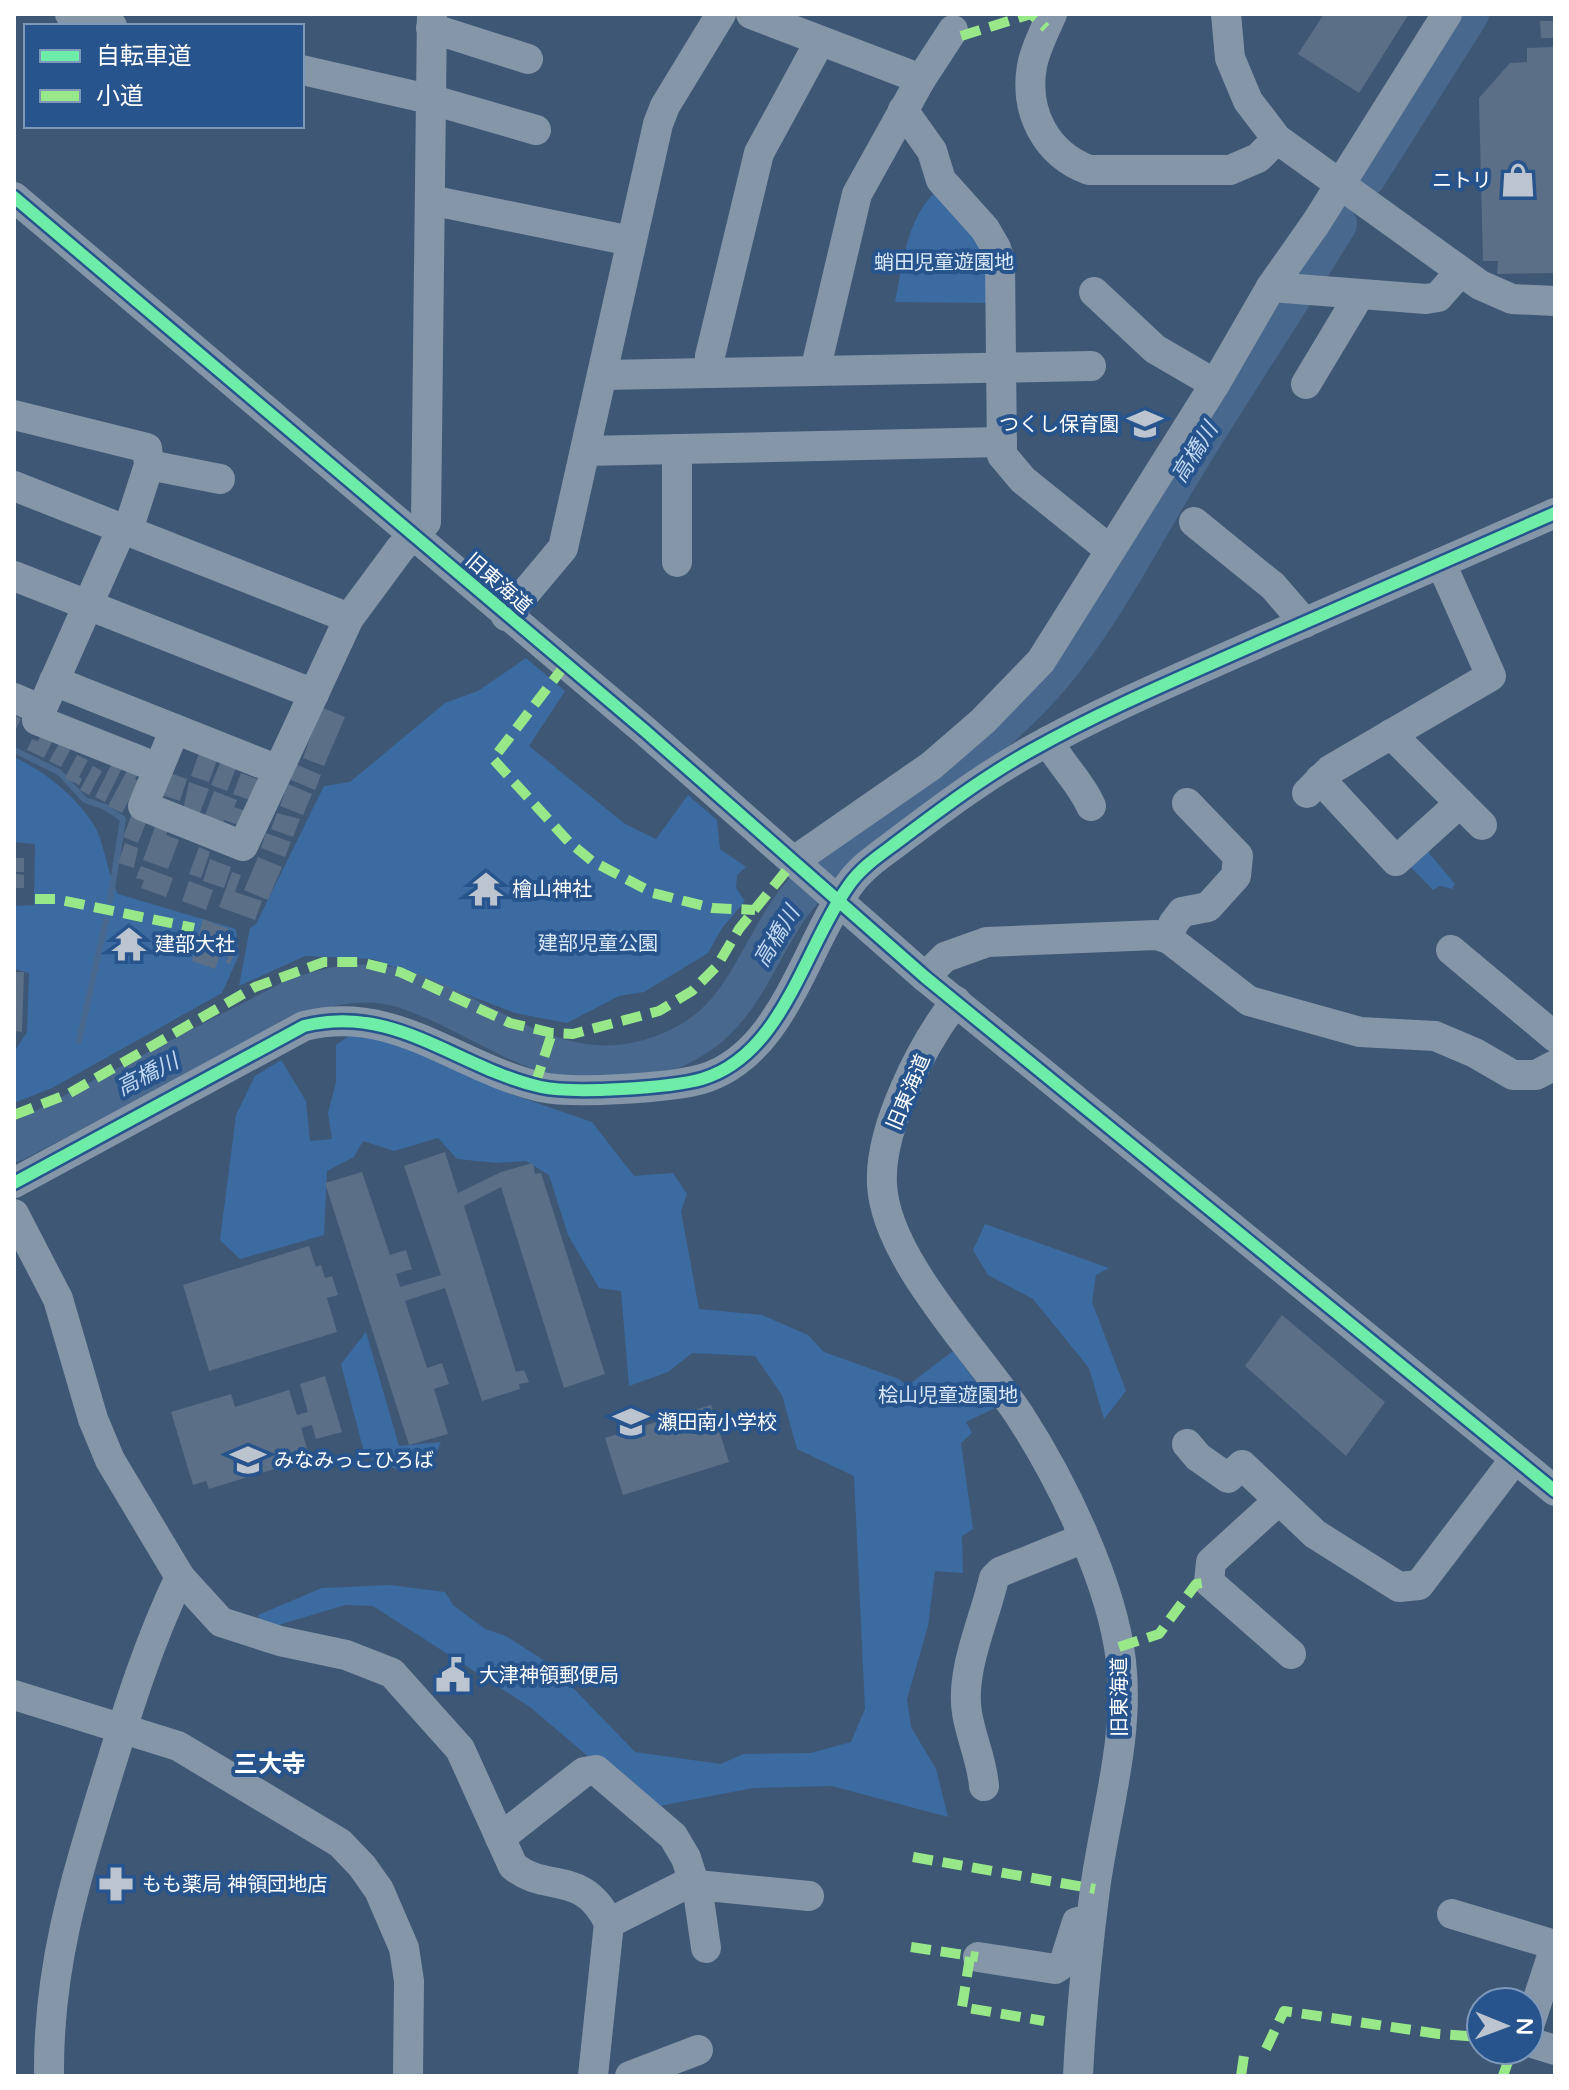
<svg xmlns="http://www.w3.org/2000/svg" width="1569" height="2090" font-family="'Varela Round','Noto Sans JP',sans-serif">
<rect width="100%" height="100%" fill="#3e5775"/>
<g fill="#3c6ba1">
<path d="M 936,191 L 987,248 L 992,303 L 895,302 C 903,263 906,220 936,191 Z"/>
<path d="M 526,658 L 565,691 L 529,746 L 625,824 L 656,839 L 688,795 L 717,820 L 720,849 L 746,867 L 737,875 L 736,888 L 745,901 L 722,928 L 708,953 L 644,992 L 619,996 L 567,1023 L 515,1013 L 373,959 L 305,956 L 239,986 L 250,928 L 256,924 L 324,786 L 350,782 L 445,703 L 478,691 Z"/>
<path d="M 14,757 C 44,771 73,794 92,822 C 104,839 107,873 118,894 L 236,929 L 239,955 L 222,993 L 52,1088 L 14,1103 L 14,1052 L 27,1032 L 29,973 L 14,969 L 14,906 L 34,905 L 35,844 L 14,842 Z"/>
<path d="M 1424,847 L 1455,884 L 1452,889 L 1440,886 L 1433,890 L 1407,863 Z"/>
<path d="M 356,1031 L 385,1034 L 505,1092 L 592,1122 L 634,1176 L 673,1173 L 687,1194 L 681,1211 L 699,1309 L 762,1315 L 808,1335 L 824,1352 L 899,1379 L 907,1386 L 953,1351 L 995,1408 L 966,1422 L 972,1433 L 961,1443 L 973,1529 L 962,1536 L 963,1573 L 935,1571 L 928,1626 L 907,1699 L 911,1727 L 936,1769 L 948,1817 L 832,1786 L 753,1788 L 649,1808 L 530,1707 L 373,1606 L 345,1605 L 262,1630 L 258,1615 L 322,1588 L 390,1585 L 445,1592 L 453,1605 L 485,1629 L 506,1636 L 551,1665 L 635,1752 L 721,1764 L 743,1754 L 811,1753 L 851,1742 L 865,1709 L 854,1476 L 797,1449 L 782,1395 L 755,1356 L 692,1353 L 668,1372 L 629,1386 L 621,1291 L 599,1288 L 568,1235 L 549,1175 L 526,1161 L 497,1163 L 457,1159 L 438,1138 L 394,1151 L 363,1141 L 354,1157 L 327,1171 L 324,1235 L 240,1259 L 220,1240 L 236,1115 L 255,1076 L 281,1060 L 306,1101 L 310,1141 L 332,1139 L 328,1113 L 336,1082 L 336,1045 Z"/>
<path d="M 985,1224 L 1109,1268 L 1096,1275 L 1092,1302 L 1126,1391 L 1104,1419 L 1089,1368 L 1033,1299 L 988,1275 L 973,1250 Z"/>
<path d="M 366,1332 L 399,1446 L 441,1442 L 433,1461 L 398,1470 L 365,1456 L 341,1364 Z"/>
</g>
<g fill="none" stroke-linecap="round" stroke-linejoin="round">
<g stroke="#49688e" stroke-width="6">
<path d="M 14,750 L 59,772 L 85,800 L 105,807 L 123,819 L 110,901"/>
<path d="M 79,1041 L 106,920"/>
</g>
<g stroke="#49688e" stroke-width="38">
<path d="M 1367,177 L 1470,14"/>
<path d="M 14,1143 L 290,1000 C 325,985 368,977 406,990 C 489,1017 555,1086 650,1058 C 735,1033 745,977 787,912 C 799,894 816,877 830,861 C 849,840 878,824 901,807 C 954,767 1009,727 1052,676 C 1104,614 1142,538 1184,469 C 1234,387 1288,306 1338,224"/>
</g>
</g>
<g fill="#5b6f87">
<path d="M 1324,14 L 1409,14 L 1359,93 L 1298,54 Z"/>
<path d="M 1540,21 L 1555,21 L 1555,38 L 1541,38 Z"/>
<path d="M 1555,47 L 1555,273 L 1497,274 L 1498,261 L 1483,261 L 1479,98 L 1510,63 L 1527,62 L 1527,48 Z"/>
<path d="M 321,707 L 345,717 L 324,766 L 303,758 Z"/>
<path d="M 14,715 L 21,719 L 14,733 Z"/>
<path d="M 42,733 L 54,738 L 44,758 L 27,750 L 32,739 L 38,741 Z"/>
<path d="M 60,742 L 71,748 L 61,767 L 49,761 Z"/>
<path d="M 199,753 L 217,760 L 209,782 L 191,776 Z"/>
<path d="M 77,755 L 88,760 L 79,777 L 82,779 L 79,785 L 65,778 Z"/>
<path d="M 113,761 L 123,766 L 105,802 L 95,797 Z"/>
<path d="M 220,763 L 236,768 L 227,791 L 211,785 Z"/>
<path d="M 293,763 L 321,775 L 315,790 L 286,778 Z"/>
<path d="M 130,765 L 140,770 L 135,779 L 139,781 L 122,813 L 108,806 Z"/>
<path d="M 93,766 L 102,771 L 89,795 L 80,790 Z"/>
<path d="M 167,772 L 187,779 L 180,801 L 159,794 Z"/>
<path d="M 241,773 L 263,781 L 255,802 L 233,794 Z"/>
<path d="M 189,782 L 209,789 L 199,815 L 183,810 Z"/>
<path d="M 288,784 L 312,794 L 303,815 L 280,806 Z"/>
<path d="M 214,791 L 237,800 L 234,807 L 246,811 L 241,826 L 224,820 L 223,825 L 204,818 Z"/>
<path d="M 277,813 L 300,819 L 293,837 L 271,829 Z"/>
<path d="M 132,814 L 147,820 L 138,843 L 123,837 Z"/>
<path d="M 156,824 L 169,828 L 166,835 L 179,840 L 168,869 L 143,860 Z"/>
<path d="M 266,833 L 291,842 L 285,857 L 261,848 Z"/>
<path d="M 125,843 L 138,848 L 134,868 L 118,863 Z"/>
<path d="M 199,847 L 210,852 L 201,878 L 189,874 Z"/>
<path d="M 258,857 L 282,867 L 268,900 L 244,890 Z"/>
<path d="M 16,858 L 24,858 L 24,872 L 15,872 Z"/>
<path d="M 210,859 L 231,867 L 224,888 L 203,881 Z"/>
<path d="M 141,866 L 173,878 L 166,897 L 141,888 L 144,880 L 136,878 Z"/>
<path d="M 232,872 L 241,875 L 235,892 L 262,901 L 255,920 L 219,907 Z"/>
<path d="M 16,874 L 24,875 L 24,888 L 15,888 Z"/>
<path d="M 189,881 L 213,890 L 206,910 L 182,901 Z"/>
<path d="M 203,919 L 229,929 L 215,969 L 192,961 Z"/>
<path d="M 231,949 L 235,951 L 230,964 L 226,963 Z"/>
<path d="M 14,972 L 24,972 L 22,1032 L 14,1031 Z"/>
<path d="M 445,1152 L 458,1193 L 501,1172 L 533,1163 L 535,1174 L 541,1173 L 605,1374 L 564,1388 L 501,1187 L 464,1206 L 516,1372 L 524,1370 L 529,1382 L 519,1384 L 520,1389 L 482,1401 L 445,1288 L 405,1301 L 427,1368 L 442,1363 L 449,1384 L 434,1389 L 448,1434 L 409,1445 L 325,1183 L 362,1172 L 390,1255 L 406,1250 L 412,1269 L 396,1274 L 400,1287 L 441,1275 L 404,1166 Z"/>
<path d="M 309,1246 L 316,1267 L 321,1265 L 325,1278 L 332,1276 L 338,1295 L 327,1298 L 337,1332 L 209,1371 L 183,1285 Z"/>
<path d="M 1282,1315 L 1385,1402 L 1346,1456 L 1245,1366 Z"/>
<path d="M 325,1376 L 342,1432 L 316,1439 L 312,1425 L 301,1428 L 310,1458 L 209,1489 L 206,1481 L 193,1485 L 171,1412 L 231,1394 L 235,1407 L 289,1390 L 297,1415 L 308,1412 L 300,1384 Z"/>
<path d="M 711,1405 L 729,1462 L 623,1495 L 605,1438 Z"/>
</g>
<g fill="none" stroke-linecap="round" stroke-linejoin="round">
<g stroke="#8596a9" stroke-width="30">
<path d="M 70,14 L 112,26"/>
<path d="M 751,14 L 921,79"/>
<path d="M 1052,14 C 1045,30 1035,49 1032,66 C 1024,112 1046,154 1089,170 L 1230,170 L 1258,158 L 1277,139"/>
<path d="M 1226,14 L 1230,58 L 1248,101 L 1277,139 L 1480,285 L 1512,299 L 1555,301"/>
<path d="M 431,28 L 528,59"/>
<path d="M 302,70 L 429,99 L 536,130"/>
<path d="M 903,110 L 932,151 L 941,180 L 985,229 L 996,248 L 1000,262 L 1002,455 L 1023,480 L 1110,550"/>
<path d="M 14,197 L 644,730 L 925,977 L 1555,1491"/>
<path d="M 430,200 L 631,241"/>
<path d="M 1271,287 L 1316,223 L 1447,14"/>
<path d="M 1094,292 L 1155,349 L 1215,384"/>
<path d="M 815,371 L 857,194 L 921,79 L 953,30"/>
<path d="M 709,373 L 710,356 L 759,153 L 820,41"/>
<path d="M 602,375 L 1091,366"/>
<path d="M 1306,384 L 1360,294"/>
<path d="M 14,415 L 147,448 L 149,465 L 128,530"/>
<path d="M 677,449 L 677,562"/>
<path d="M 585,451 L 1002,442"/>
<path d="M 149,465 L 220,479"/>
<path d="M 14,486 L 349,618"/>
<path d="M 1194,522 L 1273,586 L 1305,623"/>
<path d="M 122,528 L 37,720 L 158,768"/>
<path d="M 14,576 L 314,694"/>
<path d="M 506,616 L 563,548 L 658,124 L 665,106 L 721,14"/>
<path d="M 54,681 L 278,770"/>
<path d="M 14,698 L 42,710"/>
<path d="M 175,729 L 143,806 L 243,846 L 349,618 L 400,549 L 426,522 L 432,14"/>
<path d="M 1391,734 L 1482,825"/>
<path d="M 1048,741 C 1061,765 1080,781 1091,806"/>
<path d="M 1320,779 L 1396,861 L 1460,803"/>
<path d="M 1307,793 L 1330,770 L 1491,676 L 1441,563"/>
<path d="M 794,861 L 931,766 L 983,721 L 1041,661 L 1215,384 L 1271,287 L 1426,299 L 1438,297 L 1460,272"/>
<path d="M 1169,939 L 1173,924 L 1182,912 L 1208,907 L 1236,876 L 1238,856 L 1187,803"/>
<path d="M 1451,950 L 1555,1037"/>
<path d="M 925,977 L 945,957 L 987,942 L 1156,935 L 1169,939 L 1249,1001 L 1360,1032 L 1435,1036 L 1475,1053 L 1513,1075 L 1536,1075 L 1555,1065"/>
<path d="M 956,1001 C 923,1043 879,1128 882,1184 C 885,1259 979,1353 1020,1416 C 1062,1481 1112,1583 1121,1661 C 1130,1736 1105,1815 1095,1889 C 1087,1951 1081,2014 1078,2076"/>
<path d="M 14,1183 L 304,1026 C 395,1003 457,1068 541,1087 C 573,1094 670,1088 702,1079 C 783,1055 804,948 849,885 C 860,869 877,857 892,846 C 937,812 983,777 1032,750 C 1105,709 1182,677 1258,643 C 1357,600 1456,556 1555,513"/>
<path d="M 14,1214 L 58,1299 L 93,1419 L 110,1460 L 180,1577 L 221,1622 L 280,1641 L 346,1655 L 392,1673 L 460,1749 L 513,1866 C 547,1894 582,1868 609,1923 L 593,2076"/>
<path d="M 1187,1444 L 1198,1457 L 1228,1478 L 1242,1465 L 1315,1534 L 1399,1587 L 1419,1585 L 1514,1460"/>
<path d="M 1278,1501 L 1211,1562 L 1209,1582 L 1291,1654"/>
<path d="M 14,1695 L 178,1746 L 340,1843 L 362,1866 L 379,1890 L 404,1948 L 409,1981 L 408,2076"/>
<path d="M 984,1786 C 982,1760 971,1738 967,1713 C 960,1670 985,1619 994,1578 L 1000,1572 L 1072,1543 L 1082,1532"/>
<path d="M 500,1838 L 584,1772 L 596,1770 L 673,1836 L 686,1858 L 699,1899 L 706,1948"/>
<path d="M 1452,1914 L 1555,1945"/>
<path d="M 609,1923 L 686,1884 L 809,1896"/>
<path d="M 978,1957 L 1055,1969 L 1064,1963 L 1077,1922 L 1090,1920"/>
<path d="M 1529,2026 L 1555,1947"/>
<path d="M 1529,2042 L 1555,2050"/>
<path d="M 49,2076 C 48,1966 75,1881 107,1777 C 128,1709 149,1641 180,1577"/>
<path d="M 630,2076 L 698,2050"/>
</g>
<g stroke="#98e88a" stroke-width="10" stroke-dasharray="20 10" stroke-linecap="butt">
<path d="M 961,36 L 1031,14 L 1046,28"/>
<path d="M 565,665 L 493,759 L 569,842 L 592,861 L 653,893 L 712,908 L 755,910"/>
<path d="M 35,899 L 56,899 L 194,928"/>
<path d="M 535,1085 L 552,1033"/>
<path d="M 14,1115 L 68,1094 L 255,987 L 324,962 L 360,962 L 400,972 L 510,1023 L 552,1033 L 573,1034 L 659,1011 L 692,991 L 717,966 L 739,929 L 794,861"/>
<path d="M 1119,1647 L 1159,1634 L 1196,1584 L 1209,1582"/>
<path d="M 913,1857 L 1095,1889"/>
<path d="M 911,1947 L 978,1957"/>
<path d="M 970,1957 L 962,2007 L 1044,2021"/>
<path d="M 1266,2049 L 1284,2011 L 1439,2034 L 1481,2037"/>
<path d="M 1241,2076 L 1245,2049"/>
<path d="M 1503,2076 L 1512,2050"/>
</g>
<g stroke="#27548c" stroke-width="17">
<g id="cycleway">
<path d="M 14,197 L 644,730 L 925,977 L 1555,1491"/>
<path d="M 14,1183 L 304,1026 C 395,1003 457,1068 541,1087 C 573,1094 670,1088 702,1079 C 783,1055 804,948 849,885 C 860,869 877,857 892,846 C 937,812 983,777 1032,750 C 1105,709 1182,677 1258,643 C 1357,600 1456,556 1555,513"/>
</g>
</g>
<use href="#cycleway" stroke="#6deda7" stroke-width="12"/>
</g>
<defs>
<g id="shop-bare" transform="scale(2.76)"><path d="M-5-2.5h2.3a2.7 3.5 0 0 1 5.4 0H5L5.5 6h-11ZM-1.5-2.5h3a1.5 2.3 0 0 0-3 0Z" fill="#bbc4cf" stroke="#27548c" stroke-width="2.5" paint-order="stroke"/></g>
<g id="school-bare" transform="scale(2.76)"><path d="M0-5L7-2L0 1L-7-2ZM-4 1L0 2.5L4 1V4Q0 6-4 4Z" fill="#bbc4cf" stroke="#27548c" stroke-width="2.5" paint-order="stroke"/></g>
<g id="temple-bare" transform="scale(2.76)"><path d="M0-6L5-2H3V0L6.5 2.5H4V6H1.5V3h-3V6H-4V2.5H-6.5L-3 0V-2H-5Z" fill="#bbc4cf" stroke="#27548c" stroke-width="2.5" paint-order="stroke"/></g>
<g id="civic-bare" transform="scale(2.76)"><path d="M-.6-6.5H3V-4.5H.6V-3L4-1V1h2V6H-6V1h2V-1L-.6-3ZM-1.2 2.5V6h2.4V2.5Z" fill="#bbc4cf" stroke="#27548c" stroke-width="2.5" paint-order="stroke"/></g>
<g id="pharmacy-bare" transform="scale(2.76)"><path d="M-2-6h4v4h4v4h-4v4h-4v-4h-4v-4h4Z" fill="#bbc4cf" stroke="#27548c" stroke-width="2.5" paint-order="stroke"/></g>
</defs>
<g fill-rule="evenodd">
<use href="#shop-bare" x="1518" y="180"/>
<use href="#school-bare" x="1145" y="424"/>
<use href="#temple-bare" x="486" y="889"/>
<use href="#temple-bare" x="129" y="944"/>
<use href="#school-bare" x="631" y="1422"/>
<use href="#school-bare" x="248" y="1460"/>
<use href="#civic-bare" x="453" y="1675"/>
<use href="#pharmacy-bare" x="116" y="1884"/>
</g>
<g text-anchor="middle" stroke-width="8" stroke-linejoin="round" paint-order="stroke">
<g font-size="20" fill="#fff" stroke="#27548c" text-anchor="start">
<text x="1492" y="187" text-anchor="end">ニトリ</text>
<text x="1119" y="431" text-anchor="end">つくし保育園</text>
<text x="512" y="896">檜山神社</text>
<text x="155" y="951">建部大社</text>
<text x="657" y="1429">瀬田南小学校</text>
<text x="274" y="1467">みなみっこひろば</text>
<text x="479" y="1682">大津神領郵便局</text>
<text x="142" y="1891">もも薬局 神領団地店</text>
</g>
<g font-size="20" fill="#dae8f8" stroke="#27548c">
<text x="944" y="269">蛸田児童遊園地</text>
<text x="598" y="950">建部児童公園</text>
<text x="948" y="1402">桧山児童遊園地</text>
</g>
<g font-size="20" fill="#fff" stroke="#27548c">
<text transform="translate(499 583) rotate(41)" y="7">旧東海道</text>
<text transform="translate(908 1092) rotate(-67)" y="7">旧東海道</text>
<text transform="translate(1119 1697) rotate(-90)" y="7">旧東海道</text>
</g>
<g font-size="22" font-style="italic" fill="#c2d8f1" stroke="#27548c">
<text transform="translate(1194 452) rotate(-58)" y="8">高橋川</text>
<text transform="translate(776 936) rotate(-59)" y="8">高橋川</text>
<text transform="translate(147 1074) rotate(-27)" y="8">高橋川</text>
</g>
<g font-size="24" font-weight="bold" fill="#fff" stroke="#27548c">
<text x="270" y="1772">三大寺</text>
</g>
</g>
<rect width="1569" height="2090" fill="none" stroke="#ffffff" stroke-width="32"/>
<rect x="24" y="24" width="280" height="104" fill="#27548c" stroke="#7d98ba" stroke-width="2"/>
<rect x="40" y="50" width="40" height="12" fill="#6deda7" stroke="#7d98ba" stroke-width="2"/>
<text x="96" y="64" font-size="24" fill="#ffffff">自転車道</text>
<rect x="40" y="90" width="40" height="12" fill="#98e88a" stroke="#7d98ba" stroke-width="2"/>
<text x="96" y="104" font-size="24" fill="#ffffff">小道</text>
<g transform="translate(1505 2026) rotate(91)"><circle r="38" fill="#27548c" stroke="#7d98ba" stroke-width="2"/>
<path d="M0-6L14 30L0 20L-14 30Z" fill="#bbc4cf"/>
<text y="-12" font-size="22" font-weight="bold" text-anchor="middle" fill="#ffffff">N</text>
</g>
</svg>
